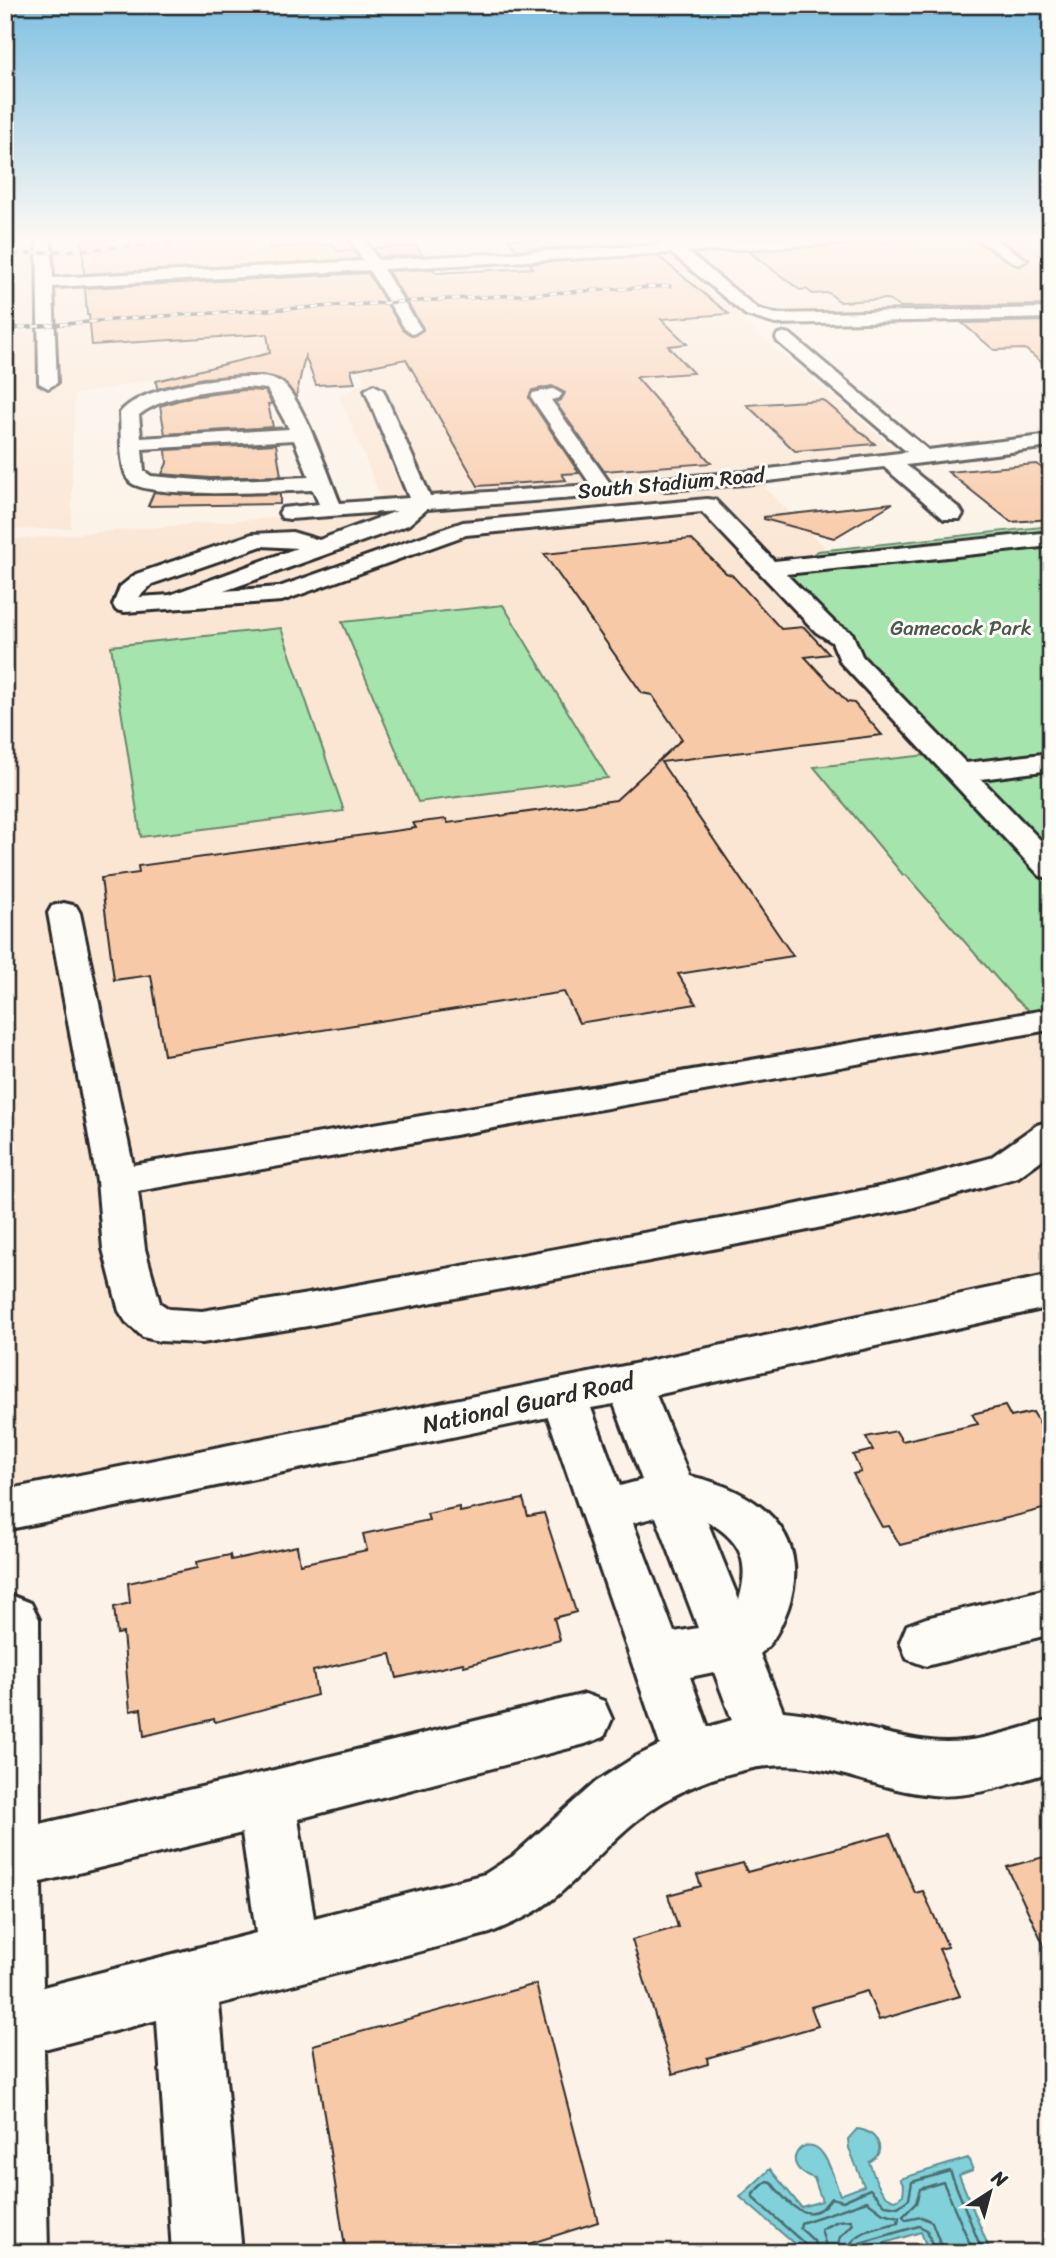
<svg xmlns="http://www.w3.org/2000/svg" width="1056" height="2258" font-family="Sriracha,sans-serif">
<rect width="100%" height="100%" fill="#fcf2e7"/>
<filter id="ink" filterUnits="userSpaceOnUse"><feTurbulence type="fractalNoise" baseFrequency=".0143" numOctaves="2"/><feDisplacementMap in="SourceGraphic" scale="14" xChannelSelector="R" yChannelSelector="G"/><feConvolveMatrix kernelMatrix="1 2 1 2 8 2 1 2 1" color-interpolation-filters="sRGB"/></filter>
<g filter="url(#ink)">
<g fill="#fbe6d4">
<path d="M 5,239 L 1051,239 L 1051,308 L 741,319 L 902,455 L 593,486 L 382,500 L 339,395 L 365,383 L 353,353 L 307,355 L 182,374 L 74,395 L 71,528 L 5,530 Z"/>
<path d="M 754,477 L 839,562 L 1051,539 L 1051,1287 L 5,1508 L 5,540 Z"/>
</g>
<g fill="#a5e4ad" stroke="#68886c" stroke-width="2">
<path d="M 1051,526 L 1051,1029 L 1014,998 L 906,875 L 903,875 L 814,767 L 956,752 L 782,574 L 818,551 Z"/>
<path d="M 503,605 L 608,778 L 418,802 L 342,622 Z"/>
<path d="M 281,628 L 344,811 L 141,837 L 111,646 Z"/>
</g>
<path fill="#81d1da" stroke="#5f8f94" stroke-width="2" d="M 857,2129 C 875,2130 890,2151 869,2162 C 875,2177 879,2197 896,2200 L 903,2195 L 904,2186 L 900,2179 L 968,2158 L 973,2170 L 959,2175 L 991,2253 L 929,2253 L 921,2232 L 852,2253 L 805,2253 L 740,2197 L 770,2169 L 801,2207 L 822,2201 L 814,2178 C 775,2166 805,2130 822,2153 C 831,2164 835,2182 840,2195 L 864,2186 L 849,2148 L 848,2139 Z"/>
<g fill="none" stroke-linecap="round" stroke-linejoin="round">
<g stroke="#4d6d71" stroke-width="2.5">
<path d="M 808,2253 L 806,2245 L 753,2198 L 753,2194 L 767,2181 L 771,2182 C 786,2202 809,2230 831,2198 L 843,2201 L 870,2189 L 885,2205 L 898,2207 L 909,2199 L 912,2182 L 950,2171 L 983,2253"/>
<path d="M 817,2253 L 814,2241 L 800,2228 L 801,2223 L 867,2201 L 883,2213 L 899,2217 L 898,2223 C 878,2228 852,2230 847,2253"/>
<path d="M 828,2253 L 821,2229 L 838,2221 L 851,2220 L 853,2224 L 840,2237 L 836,2253"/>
<path d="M 856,2253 L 860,2243 L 919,2226 L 927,2230 L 935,2253"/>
<path d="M 944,2253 L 932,2222 L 921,2217 L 906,2220 L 903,2216 L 916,2203 L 920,2189 L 943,2182 L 974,2253"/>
</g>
</g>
<g fill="#f8c9a7" stroke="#2b2b2b" stroke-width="2">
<path d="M 82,239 L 270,239 L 270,248 L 333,244 L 337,251 L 353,250 L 359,259 L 84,274 Z"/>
<path d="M 508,239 L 625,239 L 630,244 L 517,250 Z"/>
<path d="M 923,239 L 973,239 L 1019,267 L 1029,259 L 999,239 L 1051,239 L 1051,305 L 900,307 L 887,299 L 840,302 L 829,293 L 813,294 L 806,289 L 800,290 L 748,251 Z"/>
<path d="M 416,246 L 423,255 L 379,257 L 373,248 Z"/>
<path d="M 658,256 L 729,314 L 661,319 L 687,344 L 668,346 L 693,373 L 636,377 L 711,463 L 604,471 L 555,402 L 561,400 L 565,393 L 552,386 L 532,390 L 529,398 L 579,473 L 562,474 L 566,480 L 478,486 L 406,359 L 351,370 L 355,383 L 316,385 L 305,356 L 296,397 L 283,381 L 262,375 L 203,378 L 157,389 L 156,381 L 270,353 L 267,334 L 92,345 L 89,315 L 87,315 L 85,288 L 368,273 L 403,330 L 414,336 L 423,328 L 388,271 L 433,269 L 436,273 L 533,268 L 529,263 Z"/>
<path d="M 1051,321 L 1051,370 L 1025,349 L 994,350 L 962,323 Z"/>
<path d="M 245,390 L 265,391 L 272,404 L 268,404 L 273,427 L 165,434 L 160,406 L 190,397 Z"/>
<path d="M 823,400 L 875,444 L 795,451 L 747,405 Z"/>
<path d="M 276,444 L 281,476 L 210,478 L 162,474 L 167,463 L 166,450 Z"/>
<path d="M 1036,464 L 1051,474 L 1051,519 L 1011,522 L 948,472 Z"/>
<path d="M 154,492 L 189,495 L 280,494 L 280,504 L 148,506 Z"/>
<path d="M 893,503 L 834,538 L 764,519 L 764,517 Z"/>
<path d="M 691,539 L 726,573 L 732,575 L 781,629 L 804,627 L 829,654 L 805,657 L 847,702 L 854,703 L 882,735 L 661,762 L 793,956 L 678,974 L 696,1004 L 579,1023 L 564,992 L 164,1055 L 151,975 L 114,980 L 101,878 L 139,873 L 138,866 L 416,828 L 413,823 L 446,819 L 448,823 L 616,800 L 682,739 L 652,695 L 642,693 L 544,554 Z"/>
<path d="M 1005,1406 L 1011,1417 L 1033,1412 L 1042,1427 L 1051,1424 L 1051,1507 L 900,1545 L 889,1526 L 882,1527 L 853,1474 L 861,1472 L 853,1455 L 873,1450 L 866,1437 L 896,1431 L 902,1441 L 978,1424 L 972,1414 Z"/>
<path d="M 523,1499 L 528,1516 L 544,1513 L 576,1612 L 554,1618 L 560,1640 L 464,1666 L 463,1663 L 397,1678 L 391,1654 L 347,1663 L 313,1671 L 317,1695 L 215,1722 L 214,1719 L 144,1736 L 141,1709 L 130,1711 L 123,1633 L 117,1634 L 114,1607 L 130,1603 L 128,1583 L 197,1568 L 196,1562 L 230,1555 L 231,1560 L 297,1546 L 300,1564 L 367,1550 L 363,1534 L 429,1520 L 427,1514 L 459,1507 L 460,1512 Z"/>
<path d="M 890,1834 L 915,1893 L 923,1891 L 948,1947 L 939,1949 L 960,1996 L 879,2020 L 867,1991 L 811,2007 L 818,2026 L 707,2058 L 708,2064 L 673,2074 L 632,1940 L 678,1927 L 668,1895 L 701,1886 L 697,1875 L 743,1863 L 747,1872 Z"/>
<path d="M 1051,1855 L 1051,1960 L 1007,1867 Z"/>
<path d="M 536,1984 L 598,2222 L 500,2253 L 346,2253 L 313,2045 Z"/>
</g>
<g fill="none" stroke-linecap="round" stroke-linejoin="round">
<g stroke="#2b2b2b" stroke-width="6">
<g id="minor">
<path d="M 37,239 L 51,239 L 53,278 L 363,261 L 350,239 L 364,239 L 378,260 L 661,245 L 659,239 L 672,239 L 678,244 L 767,239 L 858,239 L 851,243 L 688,252 L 758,309 L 776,314 L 1051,308 L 1051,318 L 775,324 L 746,315 L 671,253 L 383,269 L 421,329 L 413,334 L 405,329 L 369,270 L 53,287 L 57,383 L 48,388 L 39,383 Z"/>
<path d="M 976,239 L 994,239 L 1027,260 L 1020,264 L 1015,263 Z"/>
<path d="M 784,333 L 790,334 L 928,450 L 1051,435 L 1051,447 L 906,465 L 960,509 L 963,514 L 960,519 L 944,519 L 884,467 L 744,484 L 666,490 L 659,488 L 656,484 L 659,480 L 666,478 L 744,472 L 907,452 L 778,342 L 776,338 L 778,334 Z"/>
<path d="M 255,377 C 264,377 275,378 282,383 C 303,400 329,476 340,503 L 409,498 L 365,390 L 374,385 L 383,390 L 430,496 L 591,485 L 531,397 L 533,393 L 553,389 L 562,394 L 559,398 L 551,400 L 614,489 L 611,493 L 597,493 L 588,497 L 427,509 L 408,525 L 224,591 L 279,587 L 463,522 L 707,499 L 715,500 L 774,561 L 1051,532 L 1051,546 L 786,574 L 834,622 L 852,633 L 862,656 L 966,763 L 1051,753 L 1051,770 L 981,779 L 1051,851 L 1051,878 L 1040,876 L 841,663 L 832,642 L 816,632 L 702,512 L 466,535 L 282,601 L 125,612 L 116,610 L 113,605 L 120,587 L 136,574 L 252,534 L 292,532 L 319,540 L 397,511 L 290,519 L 282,518 L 279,513 L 282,508 L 319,504 L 313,490 C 282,491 151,500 130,482 C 119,471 121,429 120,413 C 140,386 223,376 255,377 ZM 245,387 L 267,389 L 289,429 L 141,438 L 139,415 C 163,395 215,389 245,387 ZM 294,440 L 309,477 L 210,481 L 151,476 L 144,471 L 142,449 ZM 262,546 L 297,548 L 170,595 L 139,597 L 152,584 Z"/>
<path d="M 64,903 L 76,906 L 80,913 L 133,1165 L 1051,1009 L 1049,1030 L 138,1191 L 145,1249 L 160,1303 L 169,1309 L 202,1311 L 308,1294 L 770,1210 L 907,1181 L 990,1158 L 1037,1125 L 1051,1121 L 1051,1153 L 1018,1177 L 907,1209 L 770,1238 L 308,1326 L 202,1343 L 159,1341 L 143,1337 L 126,1322 L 119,1311 L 103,1249 L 97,1181 L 48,913 L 52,906 Z"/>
<path d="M 1051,1275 L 1051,1307 L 656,1395 L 689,1476 C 755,1489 814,1532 788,1608 C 782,1624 774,1643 760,1654 L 783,1711 C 833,1715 880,1736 930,1741 C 971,1746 1012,1730 1051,1720 L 1051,1772 C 1012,1783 972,1799 932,1795 C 861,1788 815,1751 740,1771 C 701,1780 667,1796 636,1821 C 603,1847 577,1883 542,1907 C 526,1918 508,1925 490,1933 L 219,2004 L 242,2253 L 172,2253 L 157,2020 L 44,2049 L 48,2253 L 5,2253 L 5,1599 L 13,1596 L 31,1603 L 39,1619 L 40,1824 L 266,1772 L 585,1694 L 604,1701 L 612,1719 L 604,1737 L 585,1744 L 298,1819 L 314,1918 L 485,1874 L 513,1856 L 596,1782 L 635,1757 L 660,1745 L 548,1417 L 5,1530 L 5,1490 L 629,1365 ZM 614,1404 L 642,1480 L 620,1486 L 591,1408 ZM 656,1517 L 698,1628 L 674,1632 L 633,1523 ZM 707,1521 C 742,1541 750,1562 739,1600 ZM 714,1672 L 732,1720 L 708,1727 L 690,1677 ZM 242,1833 L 256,1933 L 43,1987 L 41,1882 Z"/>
<path d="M 1051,1588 L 1051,1634 L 926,1666 L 907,1659 L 900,1642 L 907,1625 L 926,1618 Z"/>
</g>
</g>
<use href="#minor" fill="#fdfcf7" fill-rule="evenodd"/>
<g stroke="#2b2b2b" stroke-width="3.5">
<g id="rail">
<path d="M 5,255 L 238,239"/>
<path d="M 5,329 L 148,317 L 670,286"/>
</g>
</g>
<use href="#rail" stroke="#fdfcf7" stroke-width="2.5" stroke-dasharray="7" stroke-linecap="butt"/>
</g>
</g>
<linearGradient id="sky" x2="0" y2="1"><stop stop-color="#7fc0e2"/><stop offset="0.43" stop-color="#fef9f4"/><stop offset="1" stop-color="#fef9f4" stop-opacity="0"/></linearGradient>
<rect width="1056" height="555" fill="url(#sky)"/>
<g text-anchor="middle" stroke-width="6" stroke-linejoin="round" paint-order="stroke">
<g font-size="21" fill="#2b2b2b" stroke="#fdfcf7">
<text transform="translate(671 483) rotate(-5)" y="7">South Stadium Road</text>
</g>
<g font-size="21" fill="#4a594c" stroke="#fdfcf7">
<text x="961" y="635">Gamecock Park</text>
</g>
<g font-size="24" fill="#2b2b2b" stroke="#fdfcf7">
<text transform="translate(528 1403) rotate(-12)" y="8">National Guard Road</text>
</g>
</g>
<rect width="1056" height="2258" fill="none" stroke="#fdfcf7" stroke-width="28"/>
<rect x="14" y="14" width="1028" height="2230" fill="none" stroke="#2b2b2b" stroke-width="2.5" filter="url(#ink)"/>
<g transform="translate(990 2192) rotate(36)" stroke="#fdfcf7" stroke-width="5" paint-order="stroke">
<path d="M0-5L12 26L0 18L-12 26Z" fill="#2b2b2b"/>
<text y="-10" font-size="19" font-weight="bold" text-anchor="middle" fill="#2b2b2b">N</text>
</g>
</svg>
